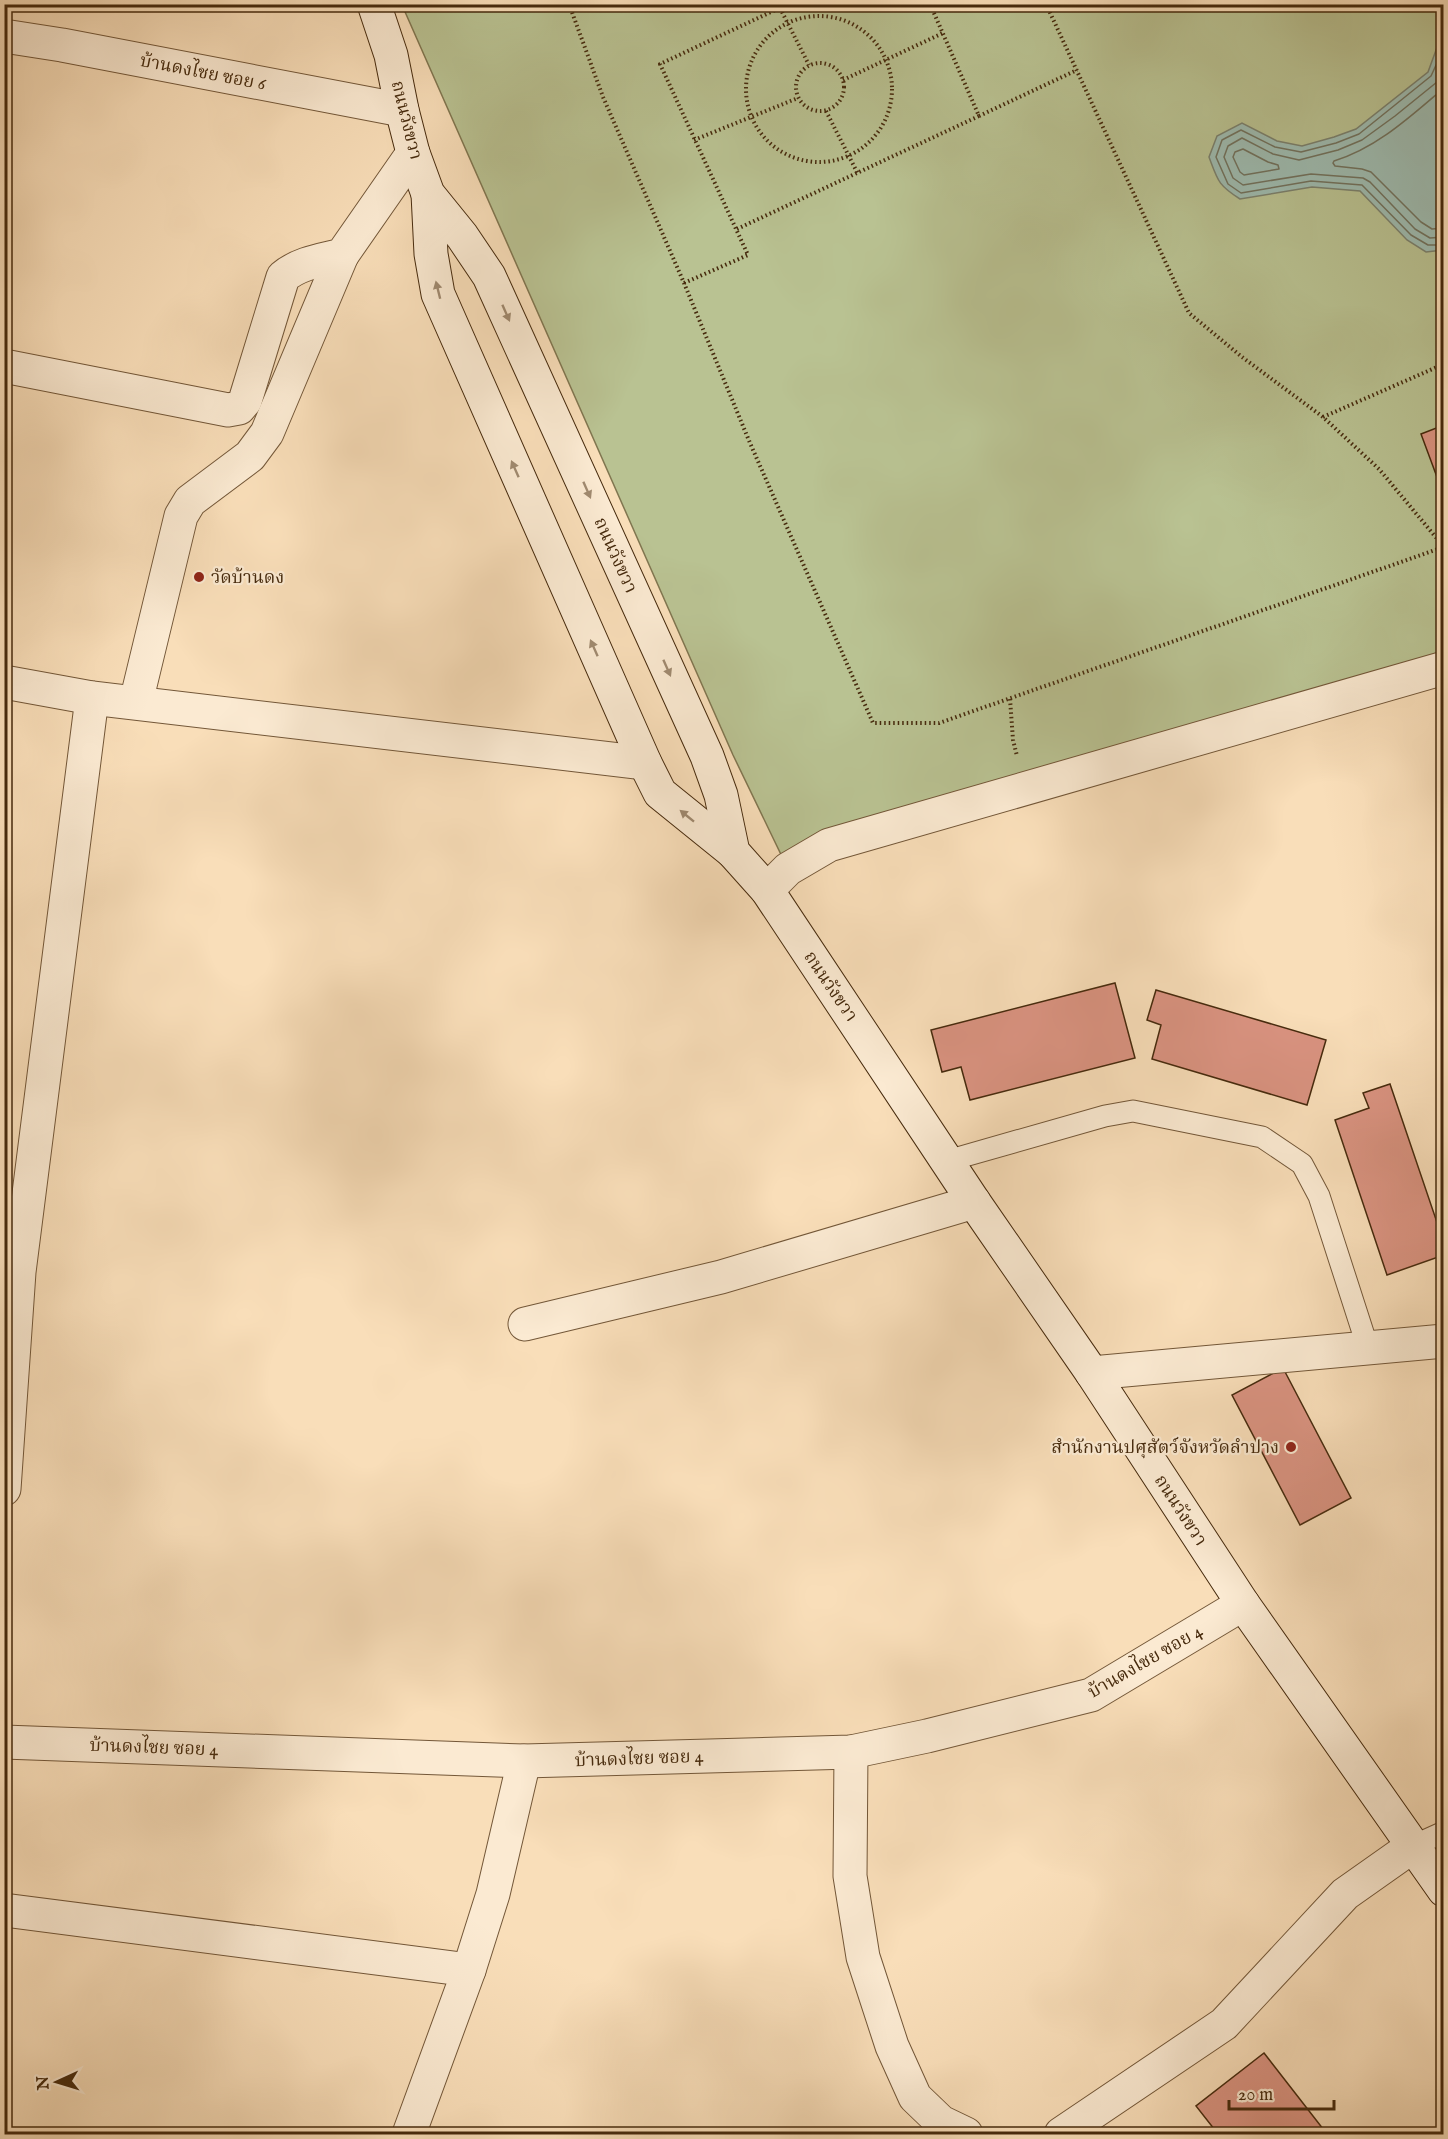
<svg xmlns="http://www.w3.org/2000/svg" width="1448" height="2139" font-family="'IM FELL English','Noto Serif Thai',serif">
<rect width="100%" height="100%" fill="#f9deb9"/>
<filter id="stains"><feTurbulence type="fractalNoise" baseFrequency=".00333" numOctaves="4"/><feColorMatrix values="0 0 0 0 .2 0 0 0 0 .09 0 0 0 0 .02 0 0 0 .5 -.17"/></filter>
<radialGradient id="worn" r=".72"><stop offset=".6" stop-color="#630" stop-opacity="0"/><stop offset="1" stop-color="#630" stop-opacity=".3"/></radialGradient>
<path fill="#b9c292" stroke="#807650" stroke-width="1.5" d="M 402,5 L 1443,5 L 1443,655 L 788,869 L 733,755 Z"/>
<path fill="#9ebcb1" stroke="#7b826f" stroke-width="1.5" d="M 1443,31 L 1443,250 L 1426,252 L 1407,240 L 1360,191 L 1312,187 L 1240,199 C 1218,185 1218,181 1209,157 L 1217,136 L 1242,123 L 1277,141 L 1302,146 L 1334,137 L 1356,129 L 1428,72 Z"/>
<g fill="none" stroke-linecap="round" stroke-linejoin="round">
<g stroke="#72735f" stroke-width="1.5">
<path d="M 1444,48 L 1431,76 L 1359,134 L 1336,143 L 1301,152 L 1275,147 L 1241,130 L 1222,140 L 1216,157 L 1228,184 L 1241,193 L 1311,181 L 1362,185 L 1411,235 L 1428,245 L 1444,245"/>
<path d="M 1444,68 L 1437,82 L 1395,116 L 1362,140 L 1338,150 L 1299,160 L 1273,154 L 1242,138 L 1228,146 L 1224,157 L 1233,178 L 1243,185 L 1311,174 L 1363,178 L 1370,182 L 1415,229 L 1430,238 L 1444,237"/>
<path d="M 1444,88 C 1411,116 1377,148 1334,161 L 1333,163 L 1335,166 L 1362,169 L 1371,172 L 1421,222 L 1432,229 L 1444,228"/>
<path d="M 1243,149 L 1268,162 L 1278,165 L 1279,169 L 1244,175 L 1240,172 L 1233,157 L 1235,152 Z"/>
</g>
</g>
<g fill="#da9381" stroke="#462a0d" stroke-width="1.5">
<path d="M 1444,425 L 1444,496 L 1421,434 Z"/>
<path d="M 1115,983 L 1135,1058 L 970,1100 L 961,1067 L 942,1072 L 931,1030 Z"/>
<path d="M 1156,990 L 1326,1040 L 1307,1105 L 1152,1059 L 1161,1025 L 1147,1020 Z"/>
<path d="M 1390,1084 L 1444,1243 L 1444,1255 L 1387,1275 L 1335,1120 L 1369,1108 L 1363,1093 Z"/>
<path d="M 1283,1368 L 1351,1498 L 1300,1525 L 1232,1395 Z"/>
<path d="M 1264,2053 L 1327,2134 L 1218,2134 L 1196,2106 Z"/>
</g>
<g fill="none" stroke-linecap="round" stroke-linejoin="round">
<g stroke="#735738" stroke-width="23">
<g id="lane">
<path d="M 947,1161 L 1105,1116 L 1133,1111 L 1262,1137 L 1302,1164 L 1319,1196 L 1368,1348"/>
<path d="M 1413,1846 L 1444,1832"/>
</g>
</g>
<g stroke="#735738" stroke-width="35">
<g id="street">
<path d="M 4,36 L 62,45 L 402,110"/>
<path d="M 4,366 L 228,410 L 239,408 L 245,401 L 283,277 C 299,263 322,260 342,255 L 413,153"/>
<path d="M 4,682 L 92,698 L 645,763"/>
<path d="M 136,702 L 181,516 L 190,501 L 250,456 L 267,433 L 342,255"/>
<path d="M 767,890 L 788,869 L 829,845 L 1444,668"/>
<path d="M 525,1324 L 721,1277 L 974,1202"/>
<path d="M 1092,1373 L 1444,1341"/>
<path d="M 4,1489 L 19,1272 L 92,698"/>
<path d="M 4,1742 L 524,1761 L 851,1752 L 927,1736 L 1091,1695 L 1243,1604"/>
<path d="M 851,1752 L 850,1876 L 863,1957 L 892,2046 L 915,2097 L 941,2122 L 966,2134"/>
<path d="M 4,1910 L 469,1970 L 409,2134"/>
<path d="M 469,1970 L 493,1894 L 524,1761"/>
<path d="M 1061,2134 L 1224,2024 L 1345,1894 L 1413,1846"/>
</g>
</g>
<g stroke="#462a0d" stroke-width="35">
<g id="secondary">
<path d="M 374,4 L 391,55 L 402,110 L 413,153 L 428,194 L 462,236 L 489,276 L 707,756 L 721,795 L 733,852 L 767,890 L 974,1202 L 1092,1373 L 1243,1604 L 1444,1890"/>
<path d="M 428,194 L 431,254 L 438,294 L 645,763 L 660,793 L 733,852"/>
</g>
</g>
<g stroke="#462a0d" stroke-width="4" stroke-dasharray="1.5 3" stroke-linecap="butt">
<path d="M 569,4 L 603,97 L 684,283 L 750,443 L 873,723 L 939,723 L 1444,547"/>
<path d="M 1046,4 L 1189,313 L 1242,357 L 1323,417 L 1379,469 L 1444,547"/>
<path d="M 780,8 L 809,65"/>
<circle cx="819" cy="89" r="73"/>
<circle cx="820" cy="87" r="24"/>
<path d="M 843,80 L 943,33"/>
<path d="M 826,111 L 858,174"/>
<path d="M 979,116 L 1077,70"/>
<path d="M 694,140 L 798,98"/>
<path d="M 737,229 L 979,116 L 930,4"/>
<path d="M 684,283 L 748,255 L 660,64 L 788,4"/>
<path d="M 1323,417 L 1444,364"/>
<path d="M 1010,699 L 1013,740 L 1017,756"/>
</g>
<use href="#lane" stroke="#fbead2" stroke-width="21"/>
<use href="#street" stroke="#fbead2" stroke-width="33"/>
<use href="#secondary" stroke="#fbead2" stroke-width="33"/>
</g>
<defs><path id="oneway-solid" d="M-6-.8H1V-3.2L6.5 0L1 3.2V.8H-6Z" transform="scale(1.5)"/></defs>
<g fill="#a08a70">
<use href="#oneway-solid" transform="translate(438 290) rotate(-104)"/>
<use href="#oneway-solid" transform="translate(506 313) rotate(66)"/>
<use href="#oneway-solid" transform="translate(515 469) rotate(-114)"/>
<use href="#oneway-solid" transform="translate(587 490) rotate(66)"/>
<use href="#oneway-solid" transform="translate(594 648) rotate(-114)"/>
<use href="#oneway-solid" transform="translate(667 668) rotate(66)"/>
<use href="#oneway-solid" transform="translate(687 816) rotate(-141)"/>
</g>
<g fill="#8f2418" stroke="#fbead2" stroke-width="2">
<circle cx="199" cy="577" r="6"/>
<circle cx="1291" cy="1447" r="6"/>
</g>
<g text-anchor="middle" stroke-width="4.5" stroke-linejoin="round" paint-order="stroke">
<g font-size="18" fill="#462a0d" stroke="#fbead2">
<text transform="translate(203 72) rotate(11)" y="6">บ้านดงไชย ซอย 6</text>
<text transform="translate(407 120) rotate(76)" y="6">ถนนวังขวา</text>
<text transform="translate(616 555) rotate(66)" y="6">ถนนวังขวา</text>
<text transform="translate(831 986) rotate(56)" y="6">ถนนวังขวา</text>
<text transform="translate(1181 1510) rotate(57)" y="6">ถนนวังขวา</text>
<text transform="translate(1145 1661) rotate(-30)" y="6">บ้านดงไชย ซอย 4</text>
<text transform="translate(154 1747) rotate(2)" y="6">บ้านดงไชย ซอย 4</text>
<text transform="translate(639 1758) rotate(-2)" y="6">บ้านดงไชย ซอย 4</text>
</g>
<g font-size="18" fill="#462a0d" stroke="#fbead2" text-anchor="start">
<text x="211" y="583">วัดบ้านดง</text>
<text x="1279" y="1453" text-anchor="end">สำนักงานปศุสัตว์จังหวัดลำปาง</text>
</g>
</g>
<rect width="1448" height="2139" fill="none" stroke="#f9deb9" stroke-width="24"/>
<rect x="6" y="6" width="1436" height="2127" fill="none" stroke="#462a0d" stroke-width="3"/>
<rect x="12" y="12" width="1424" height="2115" fill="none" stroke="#462a0d" stroke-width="1.5"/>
<g transform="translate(57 2082) rotate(266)" stroke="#fbead2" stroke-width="4.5" paint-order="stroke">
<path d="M0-4.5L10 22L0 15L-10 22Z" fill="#462a0d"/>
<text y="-9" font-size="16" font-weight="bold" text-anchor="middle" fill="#462a0d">N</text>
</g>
<path d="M1229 2100v9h105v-9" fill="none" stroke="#462a0d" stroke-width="3"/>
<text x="1238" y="2100" font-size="18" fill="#462a0d" stroke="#fbead2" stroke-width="4.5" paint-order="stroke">20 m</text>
<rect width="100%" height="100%" filter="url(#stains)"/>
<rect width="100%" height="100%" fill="url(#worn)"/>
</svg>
